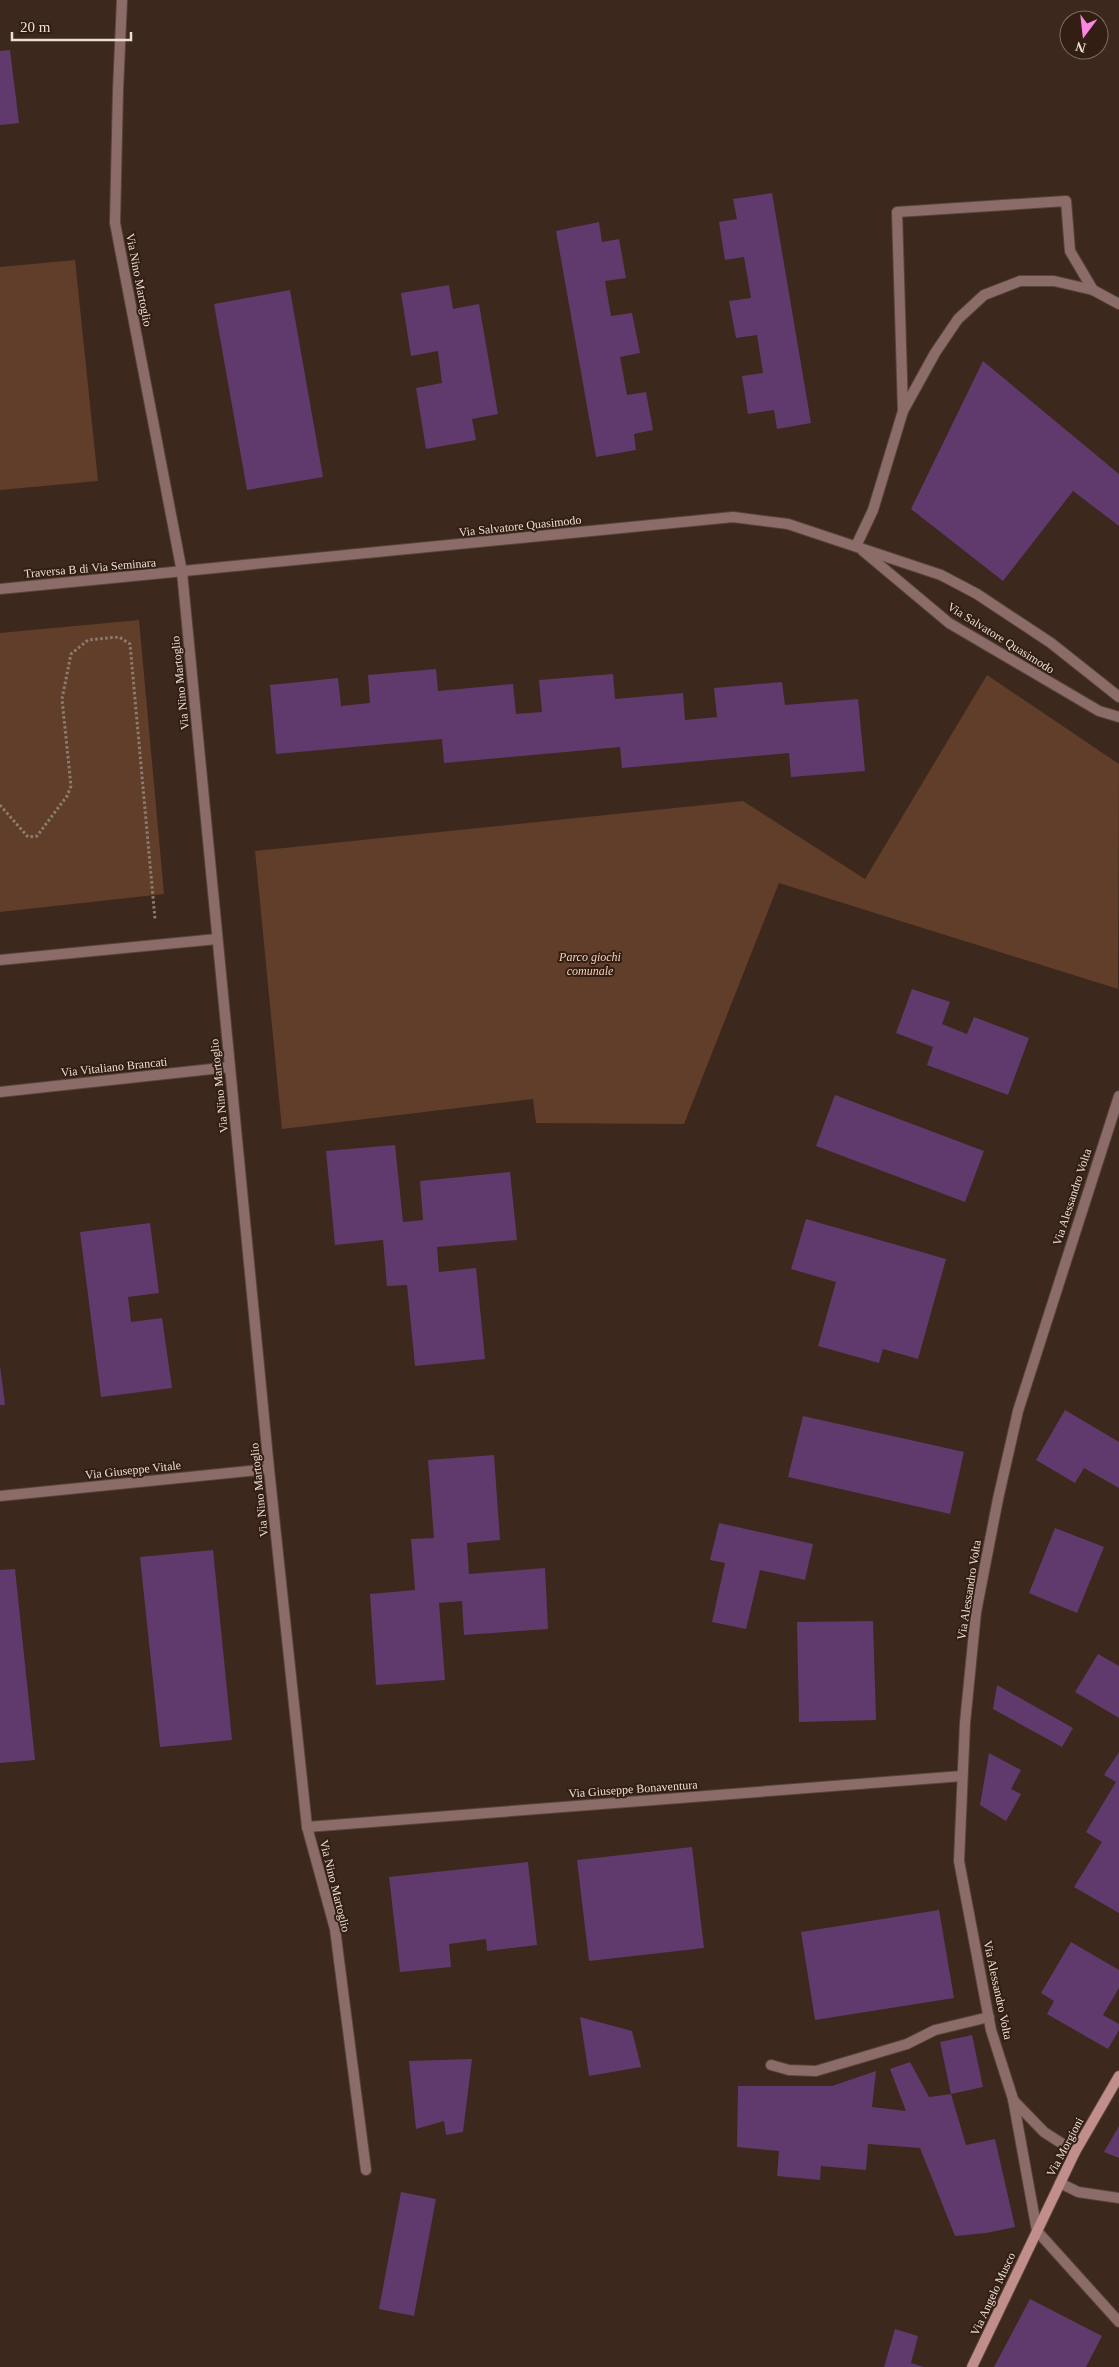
<svg xmlns="http://www.w3.org/2000/svg" width="1119" height="2367" font-family="Georgia,serif">
<rect width="100%" height="100%" fill="#3c281c"/>
<g fill="#603e2a">
<path d="M 75,260 L 98,481 L 0,490 L 0,267 Z"/>
<path d="M 139,620 L 164,894 L 0,912 L 0,633 Z"/>
<path d="M 987,675 L 1119,764 L 1118,989 L 779,883 L 684,1124 L 536,1123 L 533,1099 L 282,1129 L 255,851 L 743,801 L 865,879 Z"/>
</g>
<g fill="#603a6c">
<path d="M 10,50 L 19,123 L 0,125 L 0,51 Z"/>
<path d="M 772,193 L 811,423 L 777,429 L 774,410 L 748,414 L 742,376 L 763,373 L 757,335 L 736,338 L 729,301 L 751,298 L 744,257 L 725,260 L 719,222 L 737,219 L 733,199 Z"/>
<path d="M 599,222 L 602,242 L 619,239 L 626,278 L 605,281 L 611,316 L 632,313 L 640,353 L 620,357 L 627,395 L 646,392 L 653,430 L 634,434 L 636,450 L 596,457 L 556,231 Z"/>
<path d="M 449,285 L 453,309 L 479,304 L 498,414 L 472,419 L 476,440 L 426,449 L 416,388 L 442,383 L 438,351 L 411,356 L 401,293 Z"/>
<path d="M 290,290 L 323,477 L 247,490 L 214,304 Z"/>
<path d="M 983,361 L 1119,474 L 1119,526 L 1073,491 L 1003,581 L 911,509 Z"/>
<path d="M 436,669 L 438,691 L 513,684 L 516,714 L 542,712 L 539,680 L 613,674 L 615,699 L 683,693 L 685,720 L 717,717 L 714,688 L 782,682 L 785,705 L 858,699 L 865,771 L 791,777 L 789,753 L 622,768 L 620,747 L 444,763 L 442,739 L 276,754 L 270,685 L 338,678 L 341,706 L 370,703 L 368,675 Z"/>
<path d="M 912,989 L 950,1002 L 942,1024 L 967,1034 L 974,1017 L 1029,1038 L 1008,1095 L 927,1065 L 933,1047 L 896,1033 Z"/>
<path d="M 835,1095 L 984,1151 L 965,1202 L 816,1146 Z"/>
<path d="M 395,1145 L 403,1222 L 423,1220 L 420,1181 L 510,1172 L 517,1240 L 437,1247 L 439,1272 L 476,1268 L 485,1359 L 415,1366 L 407,1285 L 387,1286 L 383,1240 L 335,1245 L 326,1151 Z"/>
<path d="M 806,1219 L 946,1259 L 918,1359 L 883,1349 L 879,1363 L 818,1346 L 836,1282 L 791,1269 Z"/>
<path d="M 150,1223 L 159,1293 L 128,1297 L 131,1322 L 162,1318 L 172,1388 L 101,1397 L 80,1232 Z"/>
<path d="M 0,1366 L 5,1405 L 0,1405 Z"/>
<path d="M 1065,1410 L 1119,1442 L 1119,1488 L 1084,1468 L 1075,1483 L 1036,1460 Z"/>
<path d="M 803,1416 L 964,1452 L 950,1514 L 788,1477 Z"/>
<path d="M 494,1455 L 500,1540 L 467,1543 L 469,1574 L 545,1568 L 548,1629 L 464,1635 L 462,1601 L 439,1603 L 445,1680 L 376,1685 L 370,1594 L 415,1590 L 411,1539 L 434,1538 L 428,1460 Z"/>
<path d="M 719,1523 L 813,1544 L 805,1580 L 760,1570 L 746,1629 L 712,1622 L 725,1563 L 710,1560 Z"/>
<path d="M 1055,1528 L 1104,1547 L 1077,1613 L 1029,1593 Z"/>
<path d="M 213,1550 L 232,1740 L 160,1747 L 140,1557 Z"/>
<path d="M 15,1569 L 35,1760 L 0,1763 L 0,1570 Z"/>
<path d="M 873,1621 L 876,1720 L 799,1722 L 797,1622 Z"/>
<path d="M 1098,1654 L 1119,1666 L 1119,1718 L 1075,1692 Z"/>
<path d="M 997,1685 L 1073,1728 L 1062,1747 L 993,1709 Z"/>
<path d="M 1119,1752 L 1119,1913 L 1074,1887 L 1102,1842 L 1086,1832 L 1116,1782 L 1104,1775 Z"/>
<path d="M 989,1753 L 1021,1770 L 1011,1789 L 1021,1794 L 1006,1821 L 980,1805 Z"/>
<path d="M 692,1847 L 704,1948 L 589,1961 L 577,1860 Z"/>
<path d="M 528,1862 L 537,1945 L 487,1951 L 486,1939 L 449,1944 L 451,1967 L 400,1972 L 389,1877 Z"/>
<path d="M 939,1910 L 954,1998 L 815,2020 L 801,1932 Z"/>
<path d="M 1071,1942 L 1119,1970 L 1119,1988 L 1103,2015 L 1119,2024 L 1119,2030 L 1108,2049 L 1047,2014 L 1054,2001 L 1041,1993 Z"/>
<path d="M 580,2017 L 632,2031 L 641,2067 L 589,2076 Z"/>
<path d="M 972,2035 L 983,2087 L 951,2094 L 940,2042 Z"/>
<path d="M 472,2059 L 463,2132 L 446,2135 L 444,2121 L 416,2129 L 409,2061 Z"/>
<path d="M 910,2062 L 929,2097 L 951,2094 L 966,2145 L 995,2139 L 1015,2227 L 986,2233 L 955,2236 L 920,2148 L 868,2144 L 866,2170 L 821,2166 L 820,2180 L 777,2176 L 779,2151 L 737,2147 L 738,2086 L 832,2086 L 876,2071 L 872,2107 L 906,2111 L 890,2069 Z"/>
<path d="M 1119,2126 L 1119,2158 L 1104,2152 Z"/>
<path d="M 401,2192 L 436,2199 L 414,2316 L 379,2309 Z"/>
<path d="M 1030,2299 L 1102,2336 L 1086,2367 L 994,2367 Z"/>
<path d="M 895,2329 L 918,2336 L 911,2363 L 924,2367 L 884,2367 Z"/>
</g>
<g fill="none" stroke-linecap="round" stroke-linejoin="round">
<g stroke="#58453a" stroke-width="12">
<g id="minor">
<path d="M 122,0 L 118,90 L 115,223 L 182,572 L 269,1469 L 307,1827 L 335,1929 L 366,2170"/>
<path d="M 903,411 L 897,212 L 1066,201 L 1070,251 L 1093,290"/>
<path d="M 856,546 L 873,510 L 903,411 L 935,353 L 958,319 L 984,295 L 1020,281 L 1054,281 L 1093,290 L 1119,304"/>
<path d="M 863,551 L 949,623 L 1099,711 L 1119,717"/>
<path d="M 0,589 L 733,517 L 788,524 L 941,575 L 977,594 L 1051,643 L 1119,697"/>
<path d="M 0,960 L 217,939"/>
<path d="M 0,1092 L 230,1067"/>
<path d="M 1119,1096 L 1018,1411 L 998,1499 L 976,1612 L 965,1723 L 959,1861 L 991,2030 L 1013,2099 L 1037,2231 L 1119,2322"/>
<path d="M 0,1496 L 269,1469"/>
<path d="M 307,1827 L 962,1776"/>
<path d="M 771,2065 L 789,2070 L 816,2071 L 907,2044 L 935,2030 L 989,2017"/>
<path d="M 1013,2100 L 1044,2132 L 1075,2152"/>
<path d="M 1060,2183 L 1078,2192 L 1119,2198"/>
</g>
</g>
<g stroke="#58453a" stroke-width="12">
<path id="secondary" d="M 972,2367 L 1075,2152 L 1119,2076"/>
</g>
<path stroke="#8d7c72" stroke-width="3" stroke-dasharray="2.5 2.5" stroke-linecap="butt" d="M 0,805 L 28,837 L 37,836 L 67,796 L 71,786 L 62,699 L 71,654 L 88,640 L 119,637 L 130,644 L 155,919"/>
<use href="#minor" stroke="#8c6c69" stroke-width="10"/>
<use href="#secondary" stroke="#c18e8b" stroke-width="10"/>
</g>
<g text-anchor="middle" stroke-width="4" stroke-linejoin="round" paint-order="stroke">
<g font-size="12" fill="#ecded6" stroke="#321e13">
<text transform="translate(139 280) rotate(79)" y="4">Via Nino Martoglio</text>
<text transform="translate(520 526) rotate(-6)" y="4">Via Salvatore Quasimodo</text>
<text transform="translate(90 568) rotate(-5)" y="4">Traversa B di Via Seminara</text>
<text transform="translate(1001 638) rotate(32)" y="4">Via Salvatore Quasimodo</text>
<text transform="translate(180 683) rotate(-96)" y="4">Via Nino Martoglio</text>
<text transform="translate(114 1067) rotate(-6)" y="4">Via Vitaliano Brancati</text>
<text transform="translate(219 1086) rotate(-96)" y="4">Via Nino Martoglio</text>
<text transform="translate(1072 1197) rotate(-72)" y="4">Via Alessandro Volta</text>
<text transform="translate(133 1470) rotate(-6)" y="4">Via Giuseppe Vitale</text>
<text transform="translate(259 1490) rotate(-96)" y="4">Via Nino Martoglio</text>
<text transform="translate(969 1590) rotate(-81)" y="4">Via Alessandro Volta</text>
<text transform="translate(633 1789) rotate(-4)" y="4">Via Giuseppe Bonaventura</text>
<text transform="translate(335 1886) rotate(76)" y="4">Via Nino Martoglio</text>
<text transform="translate(998 1990) rotate(78)" y="4">Via Alessandro Volta</text>
<text transform="translate(1065 2147) rotate(-62)" y="4">Via Morgioni</text>
<text transform="translate(993 2294) rotate(-65)" y="4">Via Angelo Musco</text>
</g>
<g font-size="12" font-style="italic" fill="#f6d2be" stroke="#321e13">
<text x="590" y="961">Parco giochi<tspan x="590" dy="14">comunale</tspan></text>
</g>
</g>
<g transform="translate(1084 35) rotate(195)"><circle r="24" fill="#321e13" stroke="#7c6b61"/>
<path d="M0-4L9 19L0 12L-9 19Z" fill="#fc86e4"/>
<text y="-8" font-size="14" font-weight="bold" text-anchor="middle" fill="#ecded6">N</text>
</g>
<path d="M12 32v8h119v-8" fill="none" stroke="#ecded6" stroke-width="2.5"/>
<text x="20" y="32" font-size="15" fill="#ecded6" stroke="#321e13" stroke-width="4" paint-order="stroke">20 m</text>
</svg>
